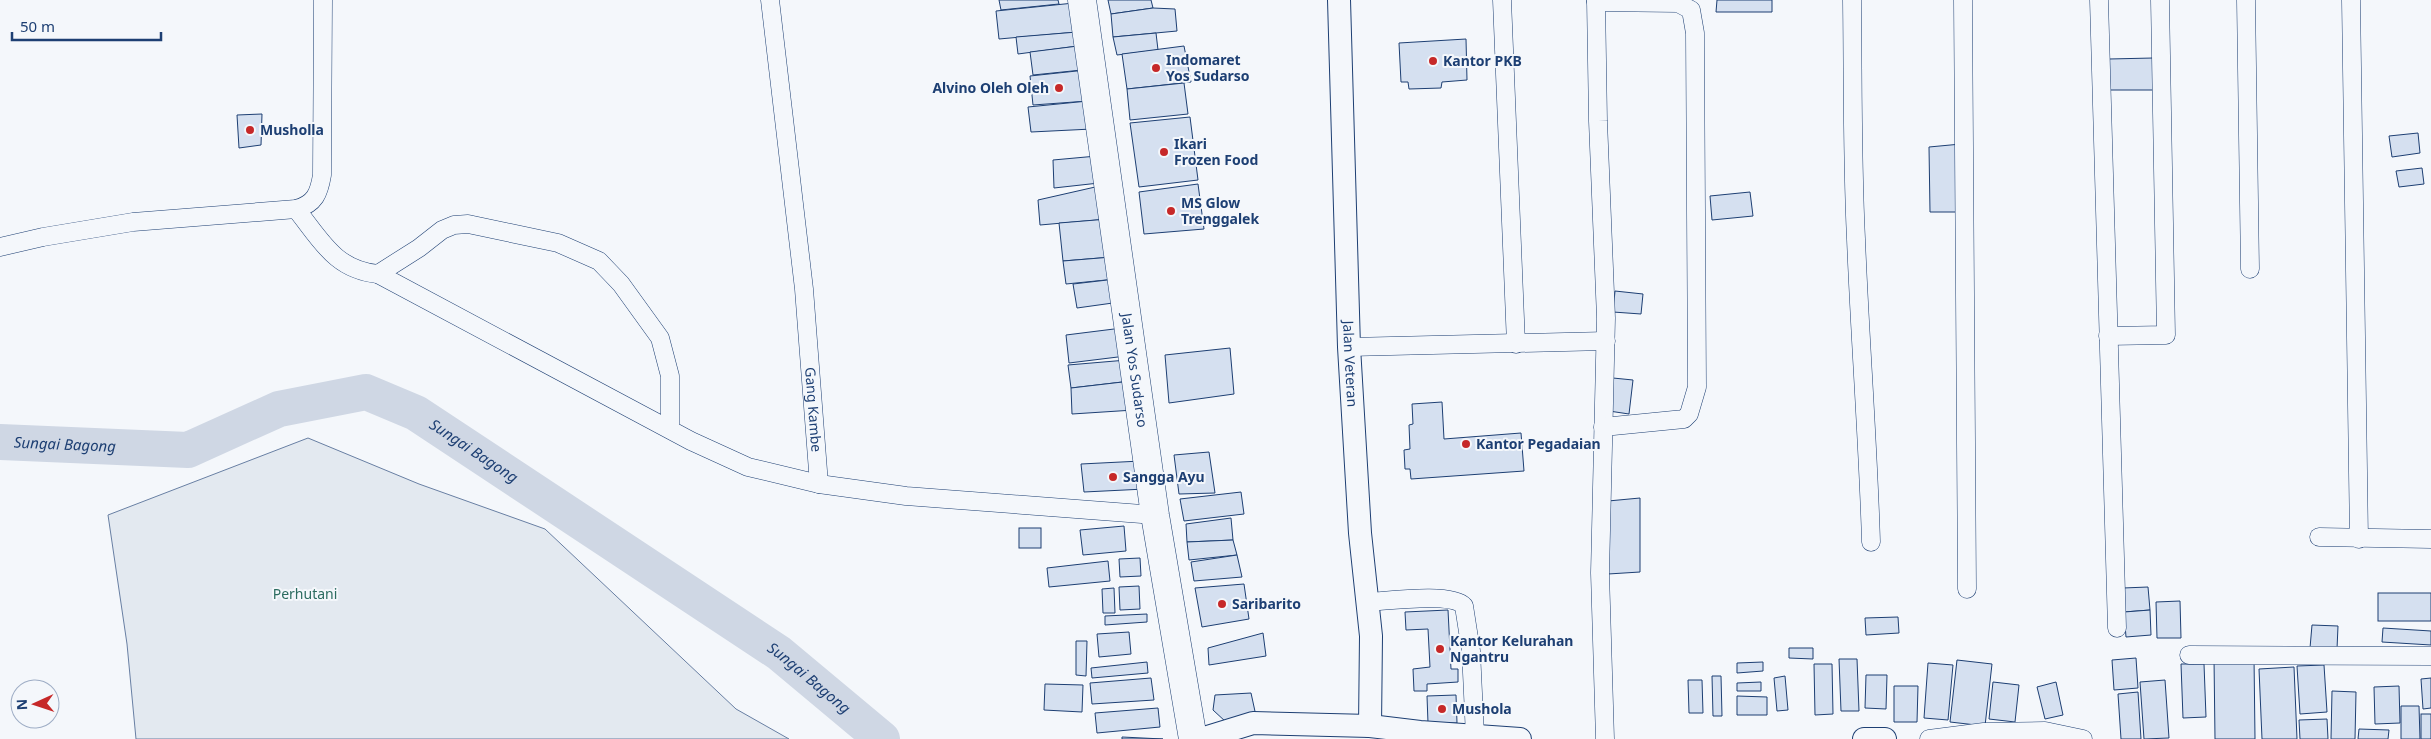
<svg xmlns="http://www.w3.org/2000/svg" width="2431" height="739" font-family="'Noto Sans',sans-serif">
<rect width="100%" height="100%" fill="#f4f7fb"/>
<path fill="#e3e9f0" stroke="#687fa3" d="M 308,438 L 419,484 L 545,529 L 736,709 L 789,739 L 136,739 L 127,644 L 108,515 Z"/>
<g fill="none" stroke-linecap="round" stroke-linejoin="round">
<path stroke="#cfd7e4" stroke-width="36" id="s1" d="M 0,442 L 188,450 L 279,409 L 366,392 L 416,413 L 779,653 L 882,739"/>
</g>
<g fill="#d5e0f0" stroke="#1d3f73">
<path d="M 999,0 L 1058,0 L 1059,4 L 1001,10 Z"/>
<path d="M 1108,0 L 1151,0 L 1153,8 L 1111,14 Z"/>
<path d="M 1717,0 L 1772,0 L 1772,12 L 1716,12 Z"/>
<path d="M 1074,3 L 1077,32 L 999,39 L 996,11 Z"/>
<path d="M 1153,8 L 1175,9 L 1177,31 L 1113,37 L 1111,14 Z"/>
<path d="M 1077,32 L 1078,46 L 1018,54 L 1016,37 Z"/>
<path d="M 1156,33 L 1158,50 L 1117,55 L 1113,37 Z"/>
<path d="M 1466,39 L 1467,80 L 1442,82 L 1441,88 L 1409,89 L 1408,82 L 1401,82 L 1399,43 Z"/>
<path d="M 1078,46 L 1082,70 L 1033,75 L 1030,52 Z"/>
<path d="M 1184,46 L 1191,82 L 1127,89 L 1122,54 Z"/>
<path d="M 2153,58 L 2154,90 L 2110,90 L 2109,59 Z"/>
<path d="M 1086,70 L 1088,101 L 1033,105 L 1030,76 Z"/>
<path d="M 1184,83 L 1188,114 L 1130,120 L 1127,89 Z"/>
<path d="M 1088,101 L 1092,129 L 1031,132 L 1028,107 Z"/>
<path d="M 262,114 L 261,145 L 239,148 L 237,115 Z"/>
<path d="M 1190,117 L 1198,180 L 1139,187 L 1130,123 Z"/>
<path d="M 2418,133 L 2420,153 L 2392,157 L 2389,136 Z"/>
<path d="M 1961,144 L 1961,212 L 1930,212 L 1929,147 Z"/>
<path d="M 1097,156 L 1099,183 L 1054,188 L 1053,160 Z"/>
<path d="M 2422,168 L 2424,184 L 2399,187 L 2396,171 Z"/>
<path d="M 1198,184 L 1204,229 L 1144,234 L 1139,192 Z"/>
<path d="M 1104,185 L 1108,219 L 1040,225 L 1038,200 Z"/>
<path d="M 1750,192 L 1753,216 L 1712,220 L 1710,196 Z"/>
<path d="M 1108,219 L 1112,257 L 1063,261 L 1059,223 Z"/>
<path d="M 1112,257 L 1116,279 L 1066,284 L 1063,261 Z"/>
<path d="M 1116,279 L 1120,302 L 1077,308 L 1073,284 Z"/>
<path d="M 1615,291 L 1643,294 L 1641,314 L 1613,312 Z"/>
<path d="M 1122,328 L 1126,356 L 1069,363 L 1066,335 Z"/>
<path d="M 1230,348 L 1234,394 L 1169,403 L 1165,355 Z"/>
<path d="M 1127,360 L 1131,381 L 1071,388 L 1068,365 Z"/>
<path d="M 1613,378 L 1633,380 L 1629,414 L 1609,411 Z"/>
<path d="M 1131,381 L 1134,410 L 1072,414 L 1071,388 Z"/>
<path d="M 1442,402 L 1444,439 L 1521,433 L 1524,471 L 1411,479 L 1410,469 L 1405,469 L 1404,450 L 1410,449 L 1409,425 L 1413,424 L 1412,404 Z"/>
<path d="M 1209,452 L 1215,493 L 1179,494 L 1174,455 Z"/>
<path d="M 1141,461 L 1145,489 L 1084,492 L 1081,464 Z"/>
<path d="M 1241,492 L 1244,514 L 1184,521 L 1180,499 Z"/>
<path d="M 1640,498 L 1640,572 L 1608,574 L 1608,501 Z"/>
<path d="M 1231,518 L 1233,540 L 1187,542 L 1186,524 Z"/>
<path d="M 1124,526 L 1126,551 L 1083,555 L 1080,530 Z"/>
<rect x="1019" y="528" width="22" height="20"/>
<path d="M 1233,540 L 1237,555 L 1189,560 L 1187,542 Z"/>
<path d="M 1237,555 L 1242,577 L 1194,581 L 1191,562 Z"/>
<path d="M 1140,558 L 1141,576 L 1120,577 L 1119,559 Z"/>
<path d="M 1108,561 L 1110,581 L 1049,587 L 1047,568 Z"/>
<path d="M 1244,584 L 1249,619 L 1202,627 L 1195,588 Z"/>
<path d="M 1139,586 L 1140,609 L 1120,610 L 1119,587 Z"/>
<path d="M 2148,587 L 2150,610 L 2124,612 L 2123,588 Z"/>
<path d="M 1114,588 L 1115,613 L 1103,613 L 1102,589 Z"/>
<rect x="2378" y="593" width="53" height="28"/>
<path d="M 2180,601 L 2181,638 L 2157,638 L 2156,602 Z"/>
<path d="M 1448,610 L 1451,669 L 1458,669 L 1458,682 L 1427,684 L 1427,691 L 1414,691 L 1413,669 L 1430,667 L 1428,629 L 1406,630 L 1405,612 Z"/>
<path d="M 2150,610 L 2151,635 L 2126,637 L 2124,612 Z"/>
<path d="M 1147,614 L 1147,622 L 1105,625 L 1105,616 Z"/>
<path d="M 1898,617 L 1899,633 L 1866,635 L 1865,618 Z"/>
<path d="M 2312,625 L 2338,626 L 2337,649 L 2310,648 Z"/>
<path d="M 2383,628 L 2431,631 L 2431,645 L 2382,642 Z"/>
<path d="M 1129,632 L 1131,654 L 1099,657 L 1097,634 Z"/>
<path d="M 1263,633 L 1266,656 L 1209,665 L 1208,648 Z"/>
<path d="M 1076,641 L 1087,641 L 1086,676 L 1076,675 Z"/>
<path d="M 1789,648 L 1813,648 L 1813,659 L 1789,658 Z"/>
<path d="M 2254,657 L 2255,739 L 2215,739 L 2214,658 Z"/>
<path d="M 2136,658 L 2138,688 L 2114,690 L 2112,660 Z"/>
<path d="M 1839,659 L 1857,659 L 1859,711 L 1841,711 Z"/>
<path d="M 1957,660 L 1992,664 L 1985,726 L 1950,722 Z"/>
<path d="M 1147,662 L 1148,673 L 1092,678 L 1091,668 Z"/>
<path d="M 1763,662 L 1763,671 L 1737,673 L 1737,663 Z"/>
<path d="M 1928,663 L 1953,665 L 1948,720 L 1924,718 Z"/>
<path d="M 1814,664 L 1832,664 L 1833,714 L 1815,715 Z"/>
<path d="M 2181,664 L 2204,664 L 2206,717 L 2183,718 Z"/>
<path d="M 2324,665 L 2327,712 L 2300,714 L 2297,666 Z"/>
<path d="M 2294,667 L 2297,739 L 2262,739 L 2259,669 Z"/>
<path d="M 1866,675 L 1887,675 L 1886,709 L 1865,708 Z"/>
<path d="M 1712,676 L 1721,676 L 1722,716 L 1713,716 Z"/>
<path d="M 1785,676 L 1788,710 L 1777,711 L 1774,678 Z"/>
<path d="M 1151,678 L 1154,700 L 1092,704 L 1090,683 Z"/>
<path d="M 2431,678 L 2431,708 L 2423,709 L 2421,679 Z"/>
<path d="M 1688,680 L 1702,680 L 1703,713 L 1689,713 Z"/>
<path d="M 2165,680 L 2169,738 L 2144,739 L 2140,682 Z"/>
<path d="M 1761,682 L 1761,691 L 1737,691 L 1737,683 Z"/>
<path d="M 1993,682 L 2019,685 L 2015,722 L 1989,719 Z"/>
<path d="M 2056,682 L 2063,715 L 2045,719 L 2037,687 Z"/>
<path d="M 1045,684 L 1083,685 L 1082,712 L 1044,710 Z"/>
<path d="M 1894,686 L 1918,686 L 1917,722 L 1894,722 Z"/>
<path d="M 2399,686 L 2400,723 L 2375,724 L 2374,687 Z"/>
<path d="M 2332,691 L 2356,692 L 2355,739 L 2331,739 Z"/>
<path d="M 2138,692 L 2141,739 L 2121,739 L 2118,694 Z"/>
<path d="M 1251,693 L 1256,716 L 1226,722 L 1213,710 L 1215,695 Z"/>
<path d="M 1456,695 L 1457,723 L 1428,723 L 1427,696 Z"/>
<path d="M 1737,696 L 1767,697 L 1767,715 L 1737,715 Z"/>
<path d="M 2401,706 L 2419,706 L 2420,739 L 2401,739 Z"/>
<path d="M 1158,708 L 1160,727 L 1097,733 L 1095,713 Z"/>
<rect x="2421" y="714" width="10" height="25"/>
<path d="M 2327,719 L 2328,739 L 2300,739 L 2299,720 Z"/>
<path d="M 2359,729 L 2389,730 L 2388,739 L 2358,739 Z"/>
<path d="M 1122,737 L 1163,739 L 1122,739 Z"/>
</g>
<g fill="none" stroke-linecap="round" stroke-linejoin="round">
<g stroke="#1d3f73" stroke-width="19">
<g id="minor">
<path id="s2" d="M 770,0 L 804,289 L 819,484"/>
<path d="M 1502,0 L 1516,344"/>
<path d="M 1596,0 L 1598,121 L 1606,318 L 1600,573 L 1605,739"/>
<path d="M 1852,0 C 1853,80 1852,159 1856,239 C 1860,340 1868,441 1871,542"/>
<path d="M 1963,0 L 1967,589"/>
<path d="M 2099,0 L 2117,628"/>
<path d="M 2246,0 L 2250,269"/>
<path d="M 2351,0 L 2359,539"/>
<path d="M 1596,2 L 1678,3 L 1691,10 L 1695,33 L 1697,387 L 1689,414 L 1684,419 L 1603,427"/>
<path d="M 296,209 C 321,240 335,270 378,274"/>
<path d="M 0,247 L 43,237 L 133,222 L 296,209 C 315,204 319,193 322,175 L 323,0"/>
<path d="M 2108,336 L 2166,335 L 2160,0"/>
<path d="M 1349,347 L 1606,341"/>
<path d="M 670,429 L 670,376 L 660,338 L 621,284 L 599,261 L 558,243 L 468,224 L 454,225 L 442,230 L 419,248 L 378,274 L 691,441 L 748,467 L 819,484 L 906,496 L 1155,515"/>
<path d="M 2319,537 L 2431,539"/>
<path d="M 1367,602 C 1387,601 1452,592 1464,606 L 1471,651 L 1475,736"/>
<path d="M 2189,655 L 2431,656"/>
<path d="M 1929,739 L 1984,732 L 2045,731 L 2083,739"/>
</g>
</g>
<g stroke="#1d3f73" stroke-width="24">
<g id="tertiary">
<path id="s3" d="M 1339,0 L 1349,347 L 1360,533 L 1371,636 L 1370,726"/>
<path d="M 1201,739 L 1253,723 L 1370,726 L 1420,732 L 1520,739"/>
<path d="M 1864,739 L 1885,739"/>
</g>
</g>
<g stroke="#1d3f73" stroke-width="29">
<g id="trunk">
<path id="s4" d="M 1082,0 L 1155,515 L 1193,739"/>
</g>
</g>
<use href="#minor" stroke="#f4f7fb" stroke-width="18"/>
<use href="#tertiary" stroke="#f4f7fb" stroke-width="22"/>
<use href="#trunk" stroke="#f4f7fb" stroke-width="28"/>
</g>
<g fill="#c62828" stroke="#f4f7fb" stroke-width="2">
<circle cx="1433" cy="61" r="5"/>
<circle cx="1156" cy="68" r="5"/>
<circle cx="1059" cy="88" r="5"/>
<circle cx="250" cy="130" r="5"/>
<circle cx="1164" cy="152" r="5"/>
<circle cx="1171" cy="211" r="5"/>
<circle cx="1466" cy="444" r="5"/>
<circle cx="1113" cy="477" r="5"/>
<circle cx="1222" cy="604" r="5"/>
<circle cx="1440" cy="649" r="5"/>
<circle cx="1442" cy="709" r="5"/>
</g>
<g text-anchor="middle" stroke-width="4" stroke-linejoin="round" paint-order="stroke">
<g font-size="14" font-weight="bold" fill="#1d3f73" stroke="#f4f7fb" text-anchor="start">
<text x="1166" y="65">Indomaret<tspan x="1166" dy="16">Yos Sudarso</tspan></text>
<text x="1443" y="66">Kantor PKB</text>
<text x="1049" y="93" text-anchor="end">Alvino Oleh Oleh</text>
<text x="260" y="135">Musholla</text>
<text x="1174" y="149">Ikari<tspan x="1174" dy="16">Frozen Food</tspan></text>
<text x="1181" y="208">MS Glow<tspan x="1181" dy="16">Trenggalek</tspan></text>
<text x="1476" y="449">Kantor Pegadaian</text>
<text x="1123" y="482">Sangga Ayu</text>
<text x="1232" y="609">Saribarito</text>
<text x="1450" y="646">Kantor Kelurahan<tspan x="1450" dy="16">Ngantru</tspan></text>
<text x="1452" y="714">Mushola</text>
</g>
<g font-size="14" fill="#1d3f73" stroke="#f4f7fb">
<text dy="5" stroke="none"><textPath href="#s3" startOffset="364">Jalan Veteran</textPath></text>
<text dy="5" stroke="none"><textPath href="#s4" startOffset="374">Jalan Yos Sudarso</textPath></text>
<text dy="5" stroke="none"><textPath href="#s2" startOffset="412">Gang Kambe</textPath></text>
</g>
<g font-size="14" fill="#2c6c60" stroke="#f4f7fb">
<text x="305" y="599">Perhutani</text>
</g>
<g font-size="15" font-style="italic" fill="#1d3f73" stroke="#f4f7fb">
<text dy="5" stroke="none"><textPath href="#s1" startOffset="65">Sungai Bagong</textPath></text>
<text dy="5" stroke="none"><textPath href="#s1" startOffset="500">Sungai Bagong</textPath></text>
<text dy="5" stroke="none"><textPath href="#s1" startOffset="905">Sungai Bagong</textPath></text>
</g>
</g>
<g transform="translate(35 704) rotate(267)"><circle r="24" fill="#f4f7fb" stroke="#9eadc5"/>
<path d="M0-4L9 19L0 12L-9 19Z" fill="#c62828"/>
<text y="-8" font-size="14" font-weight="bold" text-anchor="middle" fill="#1d3f73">N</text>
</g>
<path d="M12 32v8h149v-8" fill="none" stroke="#1d3f73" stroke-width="2.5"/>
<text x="20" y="32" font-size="15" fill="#1d3f73" stroke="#f4f7fb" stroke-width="4" paint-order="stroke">50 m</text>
</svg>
